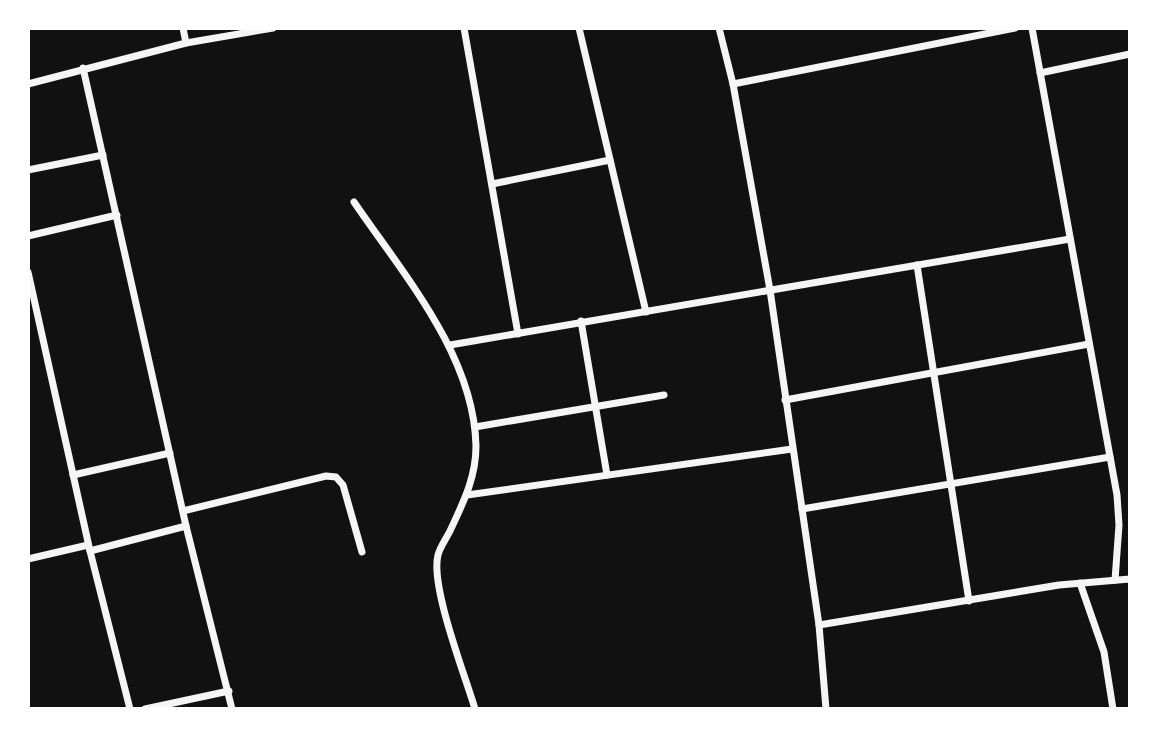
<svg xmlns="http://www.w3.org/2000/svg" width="1158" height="737" font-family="Lato,sans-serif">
<rect width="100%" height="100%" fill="#111"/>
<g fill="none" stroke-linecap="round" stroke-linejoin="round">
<g stroke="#f5f5f5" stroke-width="7">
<path d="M 183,28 L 186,43"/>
<path d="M 464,28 L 518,334"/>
<path d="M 579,28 L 646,312"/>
<path d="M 719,28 L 733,84 L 770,290 L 819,625 L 826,709"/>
<path d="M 1032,28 L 1117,495 L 1119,525 L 1115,580"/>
<path d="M 83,68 L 186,526 L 232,709"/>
<path d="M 1040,73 L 1130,54"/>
<path d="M 28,84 L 186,43 L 273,28"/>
<path d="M 733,84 L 1015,28"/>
<path d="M 28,170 L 103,155"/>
<path d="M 492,184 L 610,160"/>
<path d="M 354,202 C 403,274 474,355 476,446 C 476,478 463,503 450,531 C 446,539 440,547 438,555 C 430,586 465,675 475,709"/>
<path d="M 28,236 L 117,215"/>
<path d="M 917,265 L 969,601"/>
<path d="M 28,272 L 90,551 L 130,709"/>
<path d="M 581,321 L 607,475"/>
<path d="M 450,345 L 1070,239"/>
<path d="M 785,400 L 1089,344"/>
<path d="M 475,427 L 664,395"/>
<path d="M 73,475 L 170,453"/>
<path d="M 467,495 L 792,449"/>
<path d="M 802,509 L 1110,457"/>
<path d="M 183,511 L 326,476 L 336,477 L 343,485 L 362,552"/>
<path d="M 90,551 L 186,526"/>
<path d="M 28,559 L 88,545"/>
<path d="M 1080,583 L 1104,652 L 1113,709"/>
<path d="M 819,625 L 1059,585 L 1130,579"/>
<path d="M 145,709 L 229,691"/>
</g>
</g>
<rect width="1158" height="737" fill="none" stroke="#ffffff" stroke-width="60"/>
</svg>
